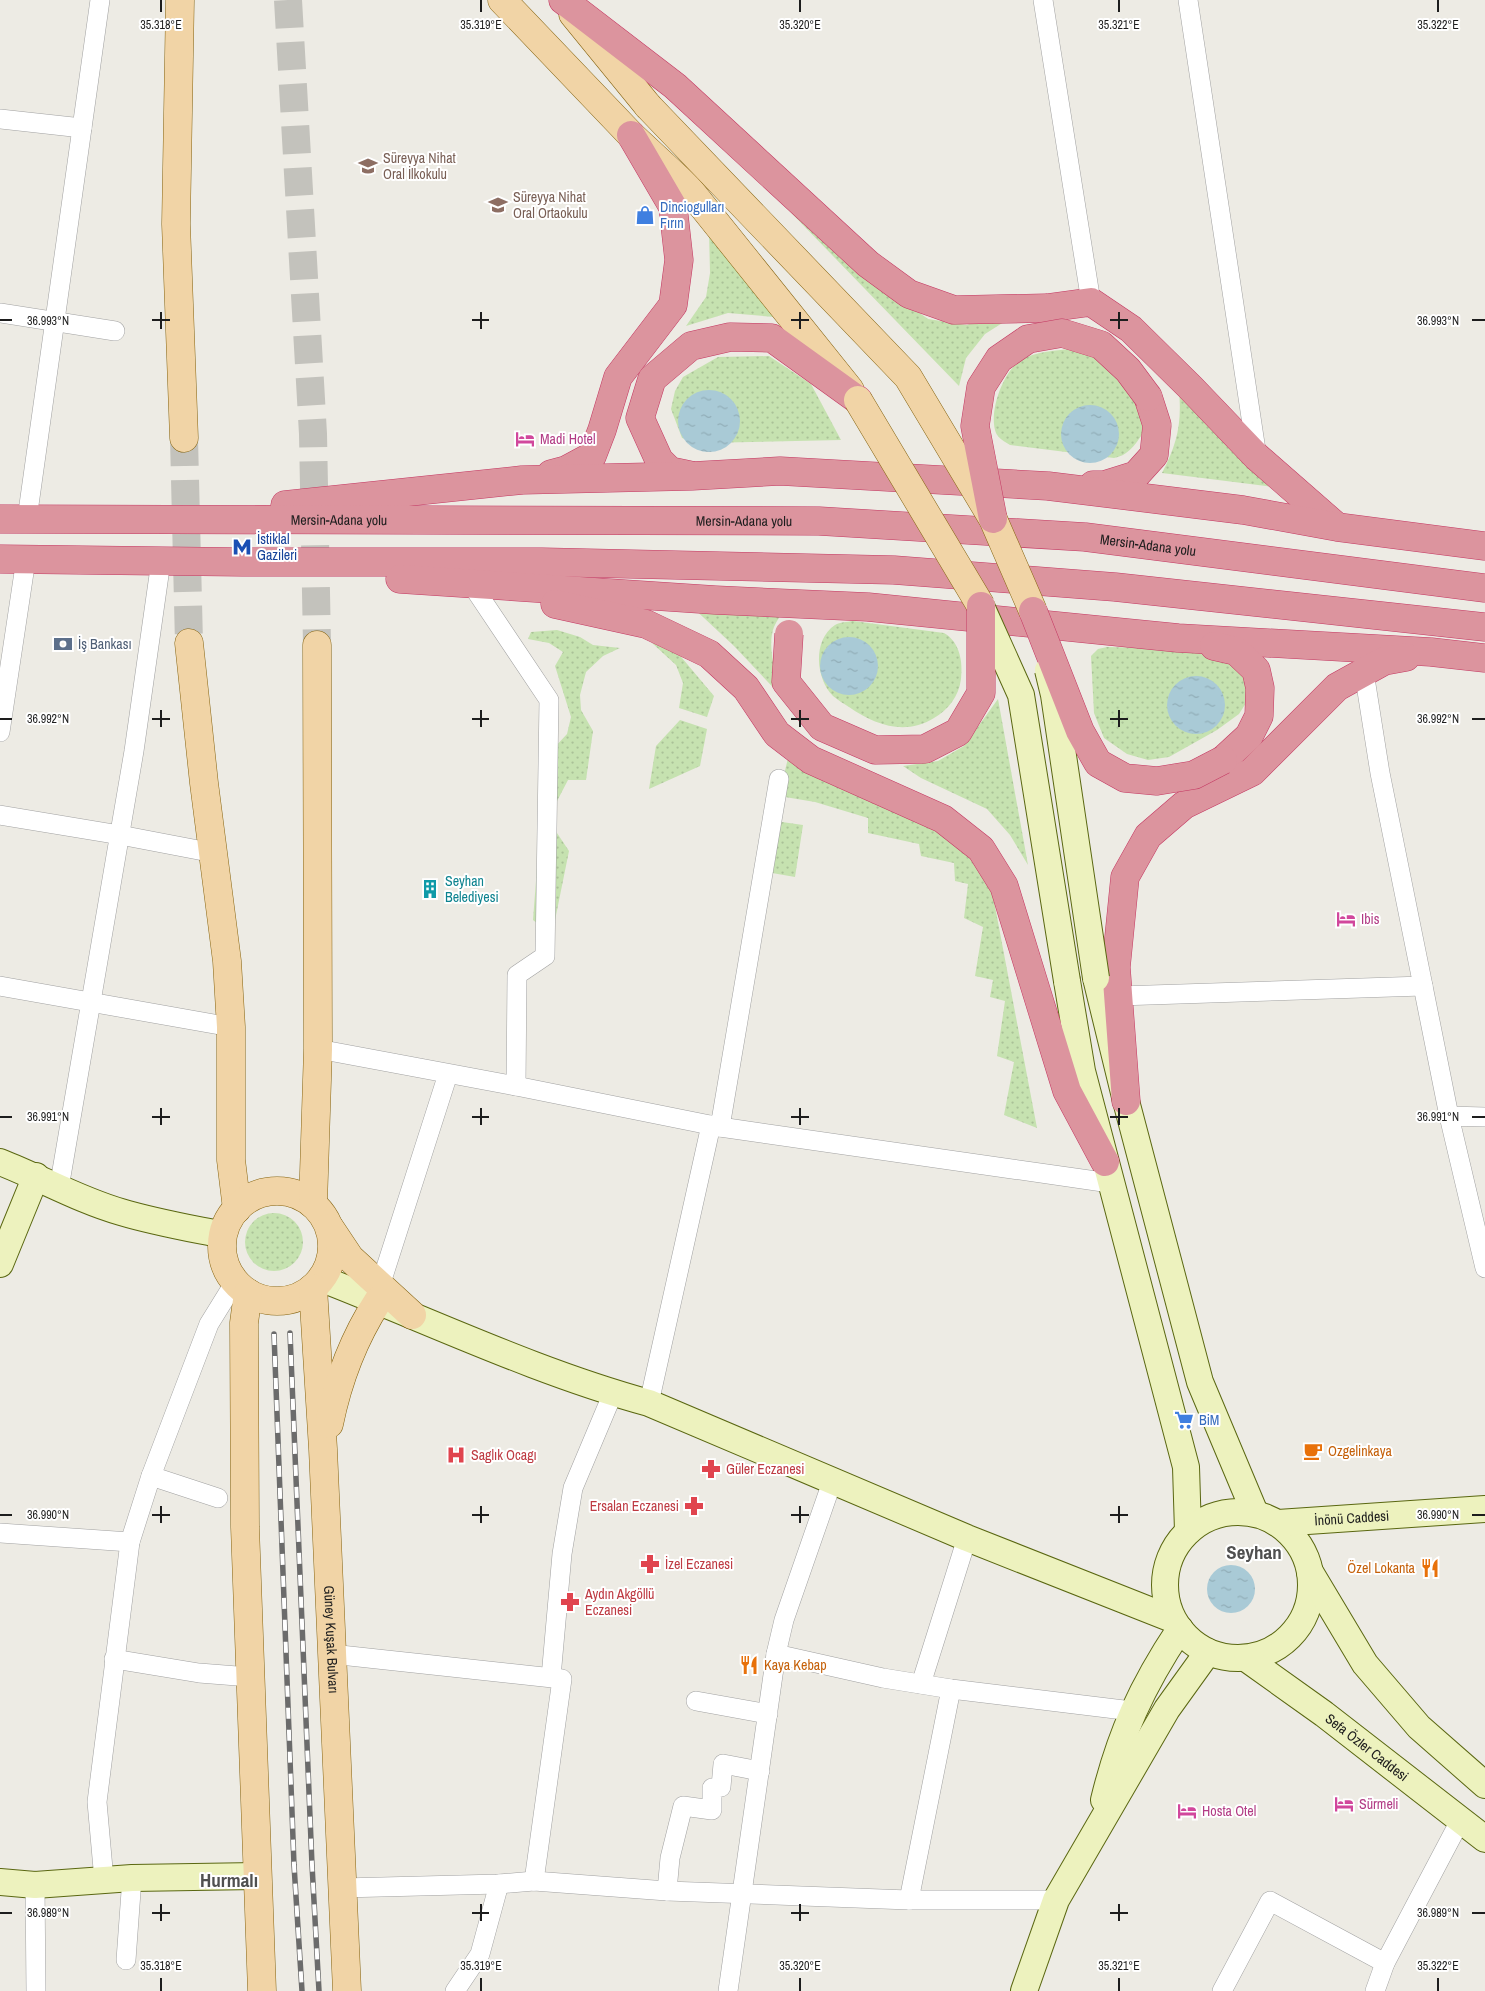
<svg xmlns="http://www.w3.org/2000/svg" width="1485" height="1991" font-family="'Archivo Narrow',sans-serif">
<defs>
<pattern id="grass-dots" width="8" height="8" patternUnits="userSpaceOnUse" patternTransform="scale(1.25)"><rect width="8" height="8" fill="#c6e2b0"/><path d="M2 2h.1M6 6h.1" fill="none" stroke="#aac197" stroke-width="1.8" stroke-linecap="round"/></pattern>
<pattern id="water-ripples" width="26" height="14" patternUnits="userSpaceOnUse" patternTransform="scale(1.25)"><rect width="26" height="14" fill="#a9cad6"/><path d="M2 4q2-2 4 0t4 0M15 11q2-2 4 0t4 0" fill="none" stroke="#91adb7"/></pattern>
</defs>
<rect width="100%" height="100%" fill="#edebe4"/>
<g fill="url(#grass-dots)">
<path d="M 771,192 L 862,272 L 928,319 L 967,325 L 987,316 L 1007,320 L 985,334 L 966,358 L 959,386 Z"/>
<path d="M 709,231 L 775,317 L 728,313 L 686,326 L 706,297 L 710,273 Z"/>
<path d="M 1074,348 L 1086,350 L 1136,379 L 1147,427 C 1138,440 1131,455 1114,458 L 1010,445 C 1005,442 998,438 996,433 C 988,413 1003,371 1021,360 C 1036,351 1057,351 1074,348 Z"/>
<path d="M 769,356 L 811,384 L 841,440 L 702,443 L 682,438 L 671,409 L 675,391 L 683,377 L 718,357 Z"/>
<path d="M 1179,391 L 1281,488 L 1162,473 C 1177,444 1182,424 1179,391 Z"/>
<path d="M 688,603 L 786,607 C 782,613 777,620 774,627 C 766,647 777,682 785,700 L 734,646 Z"/>
<path d="M 853,621 L 944,633 C 960,642 963,662 961,679 C 959,696 948,710 934,718 C 905,736 875,725 849,707 C 844,704 838,700 833,696 C 816,679 812,640 835,625 C 840,622 847,622 853,621 Z"/>
<path d="M 557,630 L 580,637 L 593,645 L 620,648 L 603,656 L 586,672 L 580,695 L 581,710 L 593,731 L 586,780 L 568,780 L 555,805 L 553,827 L 569,851 L 552,935 L 533,920 L 540,828 L 553,749 L 567,734 L 571,717 L 555,666 L 563,652 L 549,643 L 528,639 L 531,632 Z"/>
<path d="M 652,643 L 677,652 L 714,696 L 707,717 L 679,708 L 683,683 L 676,665 Z"/>
<path d="M 1107,647 L 1219,650 L 1231,654 L 1247,682 L 1246,703 L 1239,714 L 1217,730 L 1169,757 L 1148,760 L 1127,754 L 1104,738 L 1094,713 L 1091,656 L 1098,649 Z"/>
<path d="M 998,699 L 1028,865 L 1010,835 L 987,809 L 921,778 L 903,766 L 938,761 L 964,746 Z"/>
<path d="M 680,720 L 707,729 L 700,766 L 649,789 L 656,746 Z"/>
<path d="M 788,758 L 928,822 L 974,852 L 990,880 L 1037,1128 L 1004,1115 L 1014,1062 L 997,1056 L 1005,1001 L 990,997 L 993,980 L 975,976 L 983,927 L 964,918 L 968,884 L 955,881 L 954,863 L 921,856 L 919,844 L 868,833 L 868,818 L 815,802 L 779,796 Z"/>
<path d="M 768,820 L 803,825 L 795,877 L 760,871 Z"/>
<circle cx="274" cy="1242" r="29"/>
</g>
<g fill="url(#water-ripples)">
<circle cx="709" cy="421" r="31"/>
<circle cx="1090" cy="434" r="29"/>
<circle cx="849" cy="666" r="29"/>
<circle cx="1196" cy="705" r="29"/>
<circle cx="1231" cy="1589" r="24"/>
</g>
<g fill="none" stroke-linecap="round" stroke-linejoin="round">
<g stroke="#c3c2bc" stroke-width="28" stroke-dasharray="28 14" stroke-linecap="butt">
<path d="M 288,0 L 313,434 L 317,645"/>
<path d="M 184,438 L 189,643"/>
</g>
<g stroke="#a1a1a1" stroke-width="20">
<g id="street">
<path d="M 1043,0 L 1091,302"/>
<path d="M 1188,0 L 1257,457"/>
<path d="M 0,119 L 82,128"/>
<path d="M 0,313 L 115,331"/>
<path d="M 27,519 L 100,0"/>
<path d="M 476,591 L 549,700 L 545,956 L 517,975 L 516,1086"/>
<path d="M 0,732 L 26,559"/>
<path d="M 0,815 L 120,835 L 214,853"/>
<path d="M 0,986 L 231,1027"/>
<path d="M 1423,986 L 1449,1116"/>
<path d="M 1119,996 L 1423,986 L 1380,773 L 1364,672"/>
<path d="M 318,1049 L 516,1086 L 720,1127 L 779,779"/>
<path d="M 1485,1117 L 1449,1116 L 1485,1268"/>
<path d="M 720,1127 L 1110,1183"/>
<path d="M 59,1188 L 134,751 L 161,561"/>
<path d="M 380,1286 L 448,1074"/>
<path d="M 649,1403 L 711,1125"/>
<path d="M 151,1476 L 218,1498"/>
<path d="M 0,1533 L 130,1542"/>
<path d="M 331,1654 L 562,1679 L 534,1881"/>
<path d="M 776,1654 L 883,1678 L 951,1689 L 1132,1711"/>
<path d="M 114,1659 L 199,1673 L 250,1677"/>
<path d="M 551,1677 L 562,1554 L 573,1488 L 613,1393"/>
<path d="M 921,1684 L 967,1538"/>
<path d="M 696,1701 L 768,1714"/>
<path d="M 104,1880 L 97,1802 L 130,1542 L 151,1476 L 209,1324 L 235,1282"/>
<path d="M 35,1885 L 36,1991"/>
<path d="M 342,1888 L 499,1884 L 534,1881 L 667,1891 L 909,1900 L 1056,1900"/>
<path d="M 667,1891 L 670,1858 L 683,1806 L 712,1810 L 712,1788 L 721,1787 L 723,1764 L 760,1771"/>
<path d="M 909,1900 L 951,1689"/>
<path d="M 126,1960 L 132,1878"/>
<path d="M 455,1991 L 480,1954 L 499,1884"/>
<path d="M 728,1991 L 776,1654 L 784,1620 L 832,1482"/>
<path d="M 1222,1991 L 1270,1901 L 1385,1963"/>
<path d="M 1375,1991 L 1385,1963 L 1461,1819"/>
</g>
</g>
<g stroke="#5a6711" stroke-width="28">
<g id="secondary">
<path d="M 1096,978 L 1126,1101 L 1200,1382 L 1255,1513"/>
<path d="M 1067,981 L 1082,1071 L 1186,1467 L 1188,1531"/>
<path d="M 0,1162 C 41,1178 79,1200 121,1212 C 154,1222 189,1228 223,1235"/>
<path d="M 0,1264 L 36,1176"/>
<path d="M 322,1279 C 430,1321 536,1372 649,1403 L 967,1538 L 1172,1619"/>
<circle cx="1238" cy="1585" r="73"/>
<path id="s1" d="M 1278,1523 L 1485,1509"/>
<path d="M 1310,1572 L 1365,1664 L 1419,1727 L 1485,1785"/>
<path id="s2" d="M 1247,1659 L 1324,1714 L 1485,1839"/>
<path d="M 1104,1800 C 1120,1734 1142,1686 1180,1629"/>
<path d="M 0,1882 L 35,1885 L 132,1878 L 258,1876"/>
<path d="M 1024,1991 L 1056,1900 L 1167,1709 L 1208,1652"/>
</g>
</g>
<g stroke="#866411" stroke-width="29">
<g id="primary">
<path d="M 180,0 L 176,224 L 184,438"/>
<path d="M 502,0 L 631,135 L 688,188 L 850,390"/>
<path d="M 573,14 L 648,106"/>
<path d="M 189,643 L 204,783 L 227,961 L 231,1027 L 231,1160 L 237,1209"/>
<circle cx="277" cy="1246" r="55"/>
<path d="M 313,1204 L 318,1049 L 317,645"/>
<path d="M 330,1228 L 350,1258 L 412,1315"/>
<path id="s3" d="M 313,1288 L 323,1449 L 347,1991"/>
<path d="M 248,1293 L 244,1323 L 245,1527 L 262,1991"/>
<path d="M 329,1424 C 338,1380 354,1338 378,1301"/>
</g>
</g>
<g stroke="#c43862" stroke-width="29">
<g id="highway">
<path d="M 563,0 L 675,86 L 868,264 L 909,294 L 954,310 L 1047,308 L 1091,302 L 1131,329 L 1190,387 L 1257,457 L 1336,526"/>
<path d="M 551,474 L 566,470 L 592,456 L 602,430 L 618,377 L 673,305 L 679,260 L 673,207 L 631,135"/>
<path d="M 689,475 L 670,471 L 659,460 L 640,418 L 652,379 L 691,346 L 730,337 L 772,338 L 858,400"/>
<path d="M 1093,485 L 1104,485 L 1136,475 L 1154,455 L 1157,425 L 1148,397"/>
<path d="M 285,505 L 522,480 L 692,476 L 780,471 L 1048,486 L 1243,510 L 1337,527 L 1485,546"/>
<path id="s4" d="M 0,519 L 819,521 L 1085,537 L 1485,588"/>
<path d="M 0,559 L 242,562 L 542,562 L 894,570 L 1115,587 L 1485,627"/>
<path d="M 400,579 L 715,600 L 868,607 L 1178,638 L 1431,652 L 1485,658"/>
<path d="M 555,604 L 646,624 L 709,654 L 746,688 L 777,734 L 811,760 L 943,819 L 981,849 L 1004,886 L 1067,1091 L 1105,1162"/>
<path d="M 1214,646 L 1236,651 L 1256,670 L 1260,688 L 1259,716 L 1249,736 L 1223,760"/>
<path d="M 1126,1101 L 1116,967 L 1125,877 L 1148,836 L 1184,805 L 1252,772 L 1337,687 L 1384,661 L 1406,657"/>
</g>
</g>
<use href="#street" stroke="#fff" stroke-width="19"/>
<use href="#secondary" stroke="#edf2be" stroke-width="26"/>
<use href="#primary" stroke="#f1d4a6" stroke-width="28"/>
<use href="#highway" stroke="#dc949e" stroke-width="28"/>
<g stroke="#6b6b6b" stroke-width="5.5">
<g id="rail">
<path d="M 290,1333 L 312,1865 L 319,1991"/>
<path d="M 274,1334 L 294,1865 L 302,1991"/>
</g>
</g>
<use href="#rail" stroke="#fff" stroke-width="4" stroke-dasharray="11" stroke-linecap="butt"/>
<g stroke="#5a6711" stroke-width="28" stroke-linecap="butt">
<g id="secondary-bridge">
<path d="M 981,606 L 1021,695 L 1067,981"/>
<path d="M 1048,670 L 1054,695 L 1096,978"/>
</g>
</g>
<g stroke="#866411" stroke-width="29" stroke-linecap="butt">
<g id="primary-bridge">
<path d="M 648,106 L 908,377 L 993,519 L 1033,611"/>
<path d="M 858,400 L 981,606"/>
</g>
</g>
<g stroke="#c43862" stroke-width="29" stroke-linecap="butt">
<g id="highway-bridge">
<path d="M 993,519 L 975,426 L 981,387 L 999,359 L 1028,339 L 1062,333 L 1101,345 L 1128,370 L 1148,397"/>
<path d="M 1033,611 L 1080,731 L 1098,763 L 1125,778 L 1157,781 L 1194,775 L 1223,760"/>
<path d="M 789,634 L 786,682 L 822,727 L 875,750 L 925,749 L 958,732 L 981,693 L 981,606"/>
</g>
</g>
<use href="#secondary-bridge" stroke="#edf2be" stroke-width="26"/>
<use href="#primary-bridge" stroke="#f1d4a6" stroke-width="28"/>
<use href="#highway-bridge" stroke="#dc949e" stroke-width="28"/>
</g>
<path fill="none" stroke="#1d1d1d" stroke-width="2" d="M 161,0 L 161,12M 481,0 L 481,12M 800,0 L 800,12M 1119,0 L 1119,12M 1438,0 L 1438,12M 161,312 L 161,329M 481,312 L 481,329M 800,312 L 800,329M 1119,312 L 1119,329M 0,320 L 12,320M 152,320 L 170,320M 472,320 L 489,320M 791,320 L 809,320M 1110,320 L 1128,320M 1472,320 L 1485,320M 161,710 L 161,727M 481,710 L 481,727M 800,710 L 800,727M 1119,710 L 1119,727M 0,719 L 12,719M 152,719 L 170,719M 472,719 L 489,719M 791,719 L 809,719M 1110,719 L 1128,719M 1472,719 L 1485,719M 161,1108 L 161,1125M 481,1108 L 481,1125M 800,1108 L 800,1125M 1119,1108 L 1119,1125M 0,1117 L 12,1117M 152,1117 L 170,1117M 472,1117 L 489,1117M 791,1117 L 809,1117M 1110,1117 L 1128,1117M 1472,1117 L 1485,1117M 161,1506 L 161,1523M 481,1506 L 481,1523M 800,1506 L 800,1523M 1119,1506 L 1119,1523M 0,1515 L 12,1515M 152,1515 L 170,1515M 472,1515 L 489,1515M 791,1515 L 809,1515M 1110,1515 L 1128,1515M 1472,1515 L 1485,1515M 161,1904 L 161,1921M 481,1904 L 481,1921M 800,1904 L 800,1921M 1119,1904 L 1119,1921M 0,1913 L 12,1913M 152,1913 L 170,1913M 472,1913 L 489,1913M 791,1913 L 809,1913M 1110,1913 L 1128,1913M 1472,1913 L 1485,1913M 161,1978 L 161,1991M 481,1978 L 481,1991M 800,1978 L 800,1991M 1119,1978 L 1119,1991M 1438,1978 L 1438,1991"/>
<defs>
<g id="school-bare" transform="scale(1.5)"><path d="M0-5L7-2L0 1L-7-2ZM-4 1L0 2.5L4 1V4Q0 6-4 4Z" fill="#8d6e63" stroke="#fff" stroke-width="2.5" paint-order="stroke"/></g>
<g id="shop-bare" transform="scale(1.5)"><path d="M-5-2.5h2.3a2.7 3.5 0 0 1 5.4 0H5L5.5 6h-11ZM-1.5-2.5h3a1.5 2.3 0 0 0-3 0Z" fill="#3f7fe0" stroke="#fff" stroke-width="2.5" paint-order="stroke"/></g>
<g id="hotel-bare" transform="scale(1.5)"><path d="M-6-4.5h1.5V1H6V5H4.5V3h-9V5H-6ZM-4 0a1.8 1.8 0 1 1 3.6 0ZM.5 0V-2.5h3Q6-2.5 6 0Z" fill="#d1479c" stroke="#fff" stroke-width="2.5" paint-order="stroke"/></g>
<g id="metro-bare" transform="scale(1.5)"><path d="M-5.5 5V-5H-3L0 0L3-5H5.5V5H3V-.5L0 4L-3-.5V5Z" fill="#1a4fb4" stroke="#fff" stroke-width="2.5" paint-order="stroke"/></g>
<g id="bank-bare" transform="scale(1.5)"><path d="M-6-4H6V4H-6ZM0-2.3a2.3 2.3 0 1 0 0 4.6a2.3 2.3 0 1 0 0-4.6Z" fill="#5c6f8a" stroke="#fff" stroke-width="2.5" paint-order="stroke"/></g>
<g id="building-bare" transform="scale(1.5)"><path d="M-4-6H4V6H1V3H-1V6H-4ZM-2.5-4.3h1.7v1.8h-1.7ZM.8-4.3h1.7v1.8H.8ZM-2.5-1h1.7V.8h-1.7ZM.8-1h1.7V.8H.8Z" fill="#0f9aa8" stroke="#fff" stroke-width="2.5" paint-order="stroke"/></g>
<g id="supermarket-bare" transform="scale(1.5)"><path d="M-6-5.5h2.5l.6 2H6L4.5 2H-2.5L-4.4-4H-6ZM-1.5 3.2a1.3 1.3 0 1 0 .1 0ZM3 3.2a1.3 1.3 0 1 0 .1 0Z" fill="#3f7fe0" stroke="#fff" stroke-width="2.5" paint-order="stroke"/></g>
<g id="cafe-bare" transform="scale(1.5)"><path d="M-5.5-4.5H6V0H3Q3 3.5 0 3.5H-2.5Q-5.5 3.5-5.5 0ZM3-3.2v2h1.7v-2ZM-6 4.5H4V6H-6Z" fill="#e8710a" stroke="#fff" stroke-width="2.5" paint-order="stroke"/></g>
<g id="hospital-bare" transform="scale(1.5)"><path d="M-5-5h3v3.5h4V-5h3V5h-3V1.5h-4V5h-3Z" fill="#e0444e" stroke="#fff" stroke-width="2.5" paint-order="stroke"/></g>
<g id="pharmacy-bare" transform="scale(1.5)"><path d="M-2-6h4v4h4v4h-4v4h-4v-4h-4v-4h4Z" fill="#e0444e" stroke="#fff" stroke-width="2.5" paint-order="stroke"/></g>
<g id="restaurant-bare" transform="scale(1.5)"><path d="M-5-6h1v4h1v-4h1v4h1v-4h1v5L-1.5 .5V6h-2V.5L-5-1ZM5-6V6H3V1.5H1.5Q1.5-4 5-6Z" fill="#e8710a" stroke="#fff" stroke-width="2.5" paint-order="stroke"/></g>
</defs>
<g fill-rule="evenodd">
<use href="#school-bare" x="368" y="166"/>
<use href="#school-bare" x="498" y="205"/>
<use href="#shop-bare" x="645" y="215"/>
<use href="#hotel-bare" x="525" y="439"/>
<use href="#metro-bare" x="242" y="547"/>
<use href="#bank-bare" x="63" y="644"/>
<use href="#building-bare" x="430" y="889"/>
<use href="#hotel-bare" x="1346" y="919"/>
<use href="#supermarket-bare" x="1184" y="1420"/>
<use href="#cafe-bare" x="1313" y="1451"/>
<use href="#hospital-bare" x="456" y="1455"/>
<use href="#pharmacy-bare" x="711" y="1469"/>
<use href="#pharmacy-bare" x="694" y="1506"/>
<use href="#pharmacy-bare" x="650" y="1564"/>
<use href="#restaurant-bare" x="1430" y="1568"/>
<use href="#pharmacy-bare" x="570" y="1602"/>
<use href="#restaurant-bare" x="749" y="1665"/>
<use href="#hotel-bare" x="1344" y="1804"/>
<use href="#hotel-bare" x="1187" y="1811"/>
</g>
<g text-anchor="middle" stroke-width="4" stroke-linejoin="round" paint-order="stroke">
<g font-size="14" fill="#785e54" stroke="#fff" text-anchor="start">
<text x="383" y="163">Süreyya Nihat<tspan x="383" dy="16">Oral İlkokulu</tspan></text>
<text x="513" y="202">Süreyya Nihat<tspan x="513" dy="16">Oral Ortaokulu</tspan></text>
</g>
<g font-size="14" fill="#366cbe" stroke="#fff" text-anchor="start">
<text x="660" y="212">Dinciogulları<tspan x="660" dy="16">Fırın</tspan></text>
<text x="1199" y="1425">BiM</text>
</g>
<g font-size="14" fill="#b23c85" stroke="#fff" text-anchor="start">
<text x="540" y="444">Madi Hotel</text>
<text x="1361" y="924">Ibis</text>
<text x="1359" y="1809">Sürmeli</text>
<text x="1202" y="1816">Hosta Otel</text>
</g>
<g font-size="14" fill="#1d1d1d" stroke="#fff">
<text dy="5" stroke="none"><textPath href="#s4" startOffset="339">Mersin-Adana yolu</textPath></text>
<text dy="5" stroke="none"><textPath href="#s4" startOffset="744">Mersin-Adana yolu</textPath></text>
<text dy="5" stroke="none"><textPath href="#s4" startOffset="1149">Mersin-Adana yolu</textPath></text>
<text dy="5" stroke="none"><textPath href="#s1" startOffset="74">İnönü Caddesi</textPath></text>
<text dy="5" stroke="none"><textPath href="#s3" startOffset="352">Güney Kuşak Bulvarı</textPath></text>
<text dy="5" stroke="none"><textPath href="#s2" startOffset="149">Sefa Özler Caddesi</textPath></text>
</g>
<g font-size="14" fill="#164399" stroke="#fff" text-anchor="start">
<text x="257" y="544">İstiklal<tspan x="257" dy="16">Gazileri</tspan></text>
</g>
<g font-size="14" fill="#4e5e75" stroke="#fff" text-anchor="start">
<text x="78" y="649">İş Bankası</text>
</g>
<g font-size="14" fill="#0d838f" stroke="#fff" text-anchor="start">
<text x="445" y="886">Seyhan<tspan x="445" dy="16">Belediyesi</tspan></text>
</g>
<g font-size="14" fill="#c56008" stroke="#fff" text-anchor="start">
<text x="1328" y="1456">Ozgelinkaya</text>
<text x="1415" y="1573" text-anchor="end">Özel Lokanta</text>
<text x="764" y="1670">Kaya Kebap</text>
</g>
<g font-size="14" fill="#be3a42" stroke="#fff" text-anchor="start">
<text x="471" y="1460">Saglık Ocagı</text>
<text x="726" y="1474">Güler Eczanesi</text>
<text x="679" y="1511" text-anchor="end">Ersalan Eczanesi</text>
<text x="665" y="1569">İzel Eczanesi</text>
<text x="585" y="1599">Aydın Akgöllü<tspan x="585" dy="16">Eczanesi</tspan></text>
</g>
<g font-size="19" font-weight="bold" fill="#505050" stroke="#fff">
<text x="1254" y="1559">Seyhan</text>
<text x="229" y="1887">Hurmalı</text>
</g>
</g>
<g font-size="12" text-anchor="middle" fill="#1d1d1d" stroke="#fff" stroke-width="4" stroke-linejoin="round" paint-order="stroke">
<text x="161" y="29">35.318°E</text>
<text x="481" y="29">35.319°E</text>
<text x="800" y="29">35.320°E</text>
<text x="1119" y="29">35.321°E</text>
<text x="1438" y="29">35.322°E</text>
<text x="48" y="325">36.993°N</text>
<text x="1438" y="325">36.993°N</text>
<text x="48" y="723">36.992°N</text>
<text x="1438" y="723">36.992°N</text>
<text x="48" y="1121">36.991°N</text>
<text x="1438" y="1121">36.991°N</text>
<text x="48" y="1519">36.990°N</text>
<text x="1438" y="1519">36.990°N</text>
<text x="48" y="1917">36.989°N</text>
<text x="1438" y="1917">36.989°N</text>
<text x="161" y="1970">35.318°E</text>
<text x="481" y="1970">35.319°E</text>
<text x="800" y="1970">35.320°E</text>
<text x="1119" y="1970">35.321°E</text>
<text x="1438" y="1970">35.322°E</text>
</g>
</svg>
